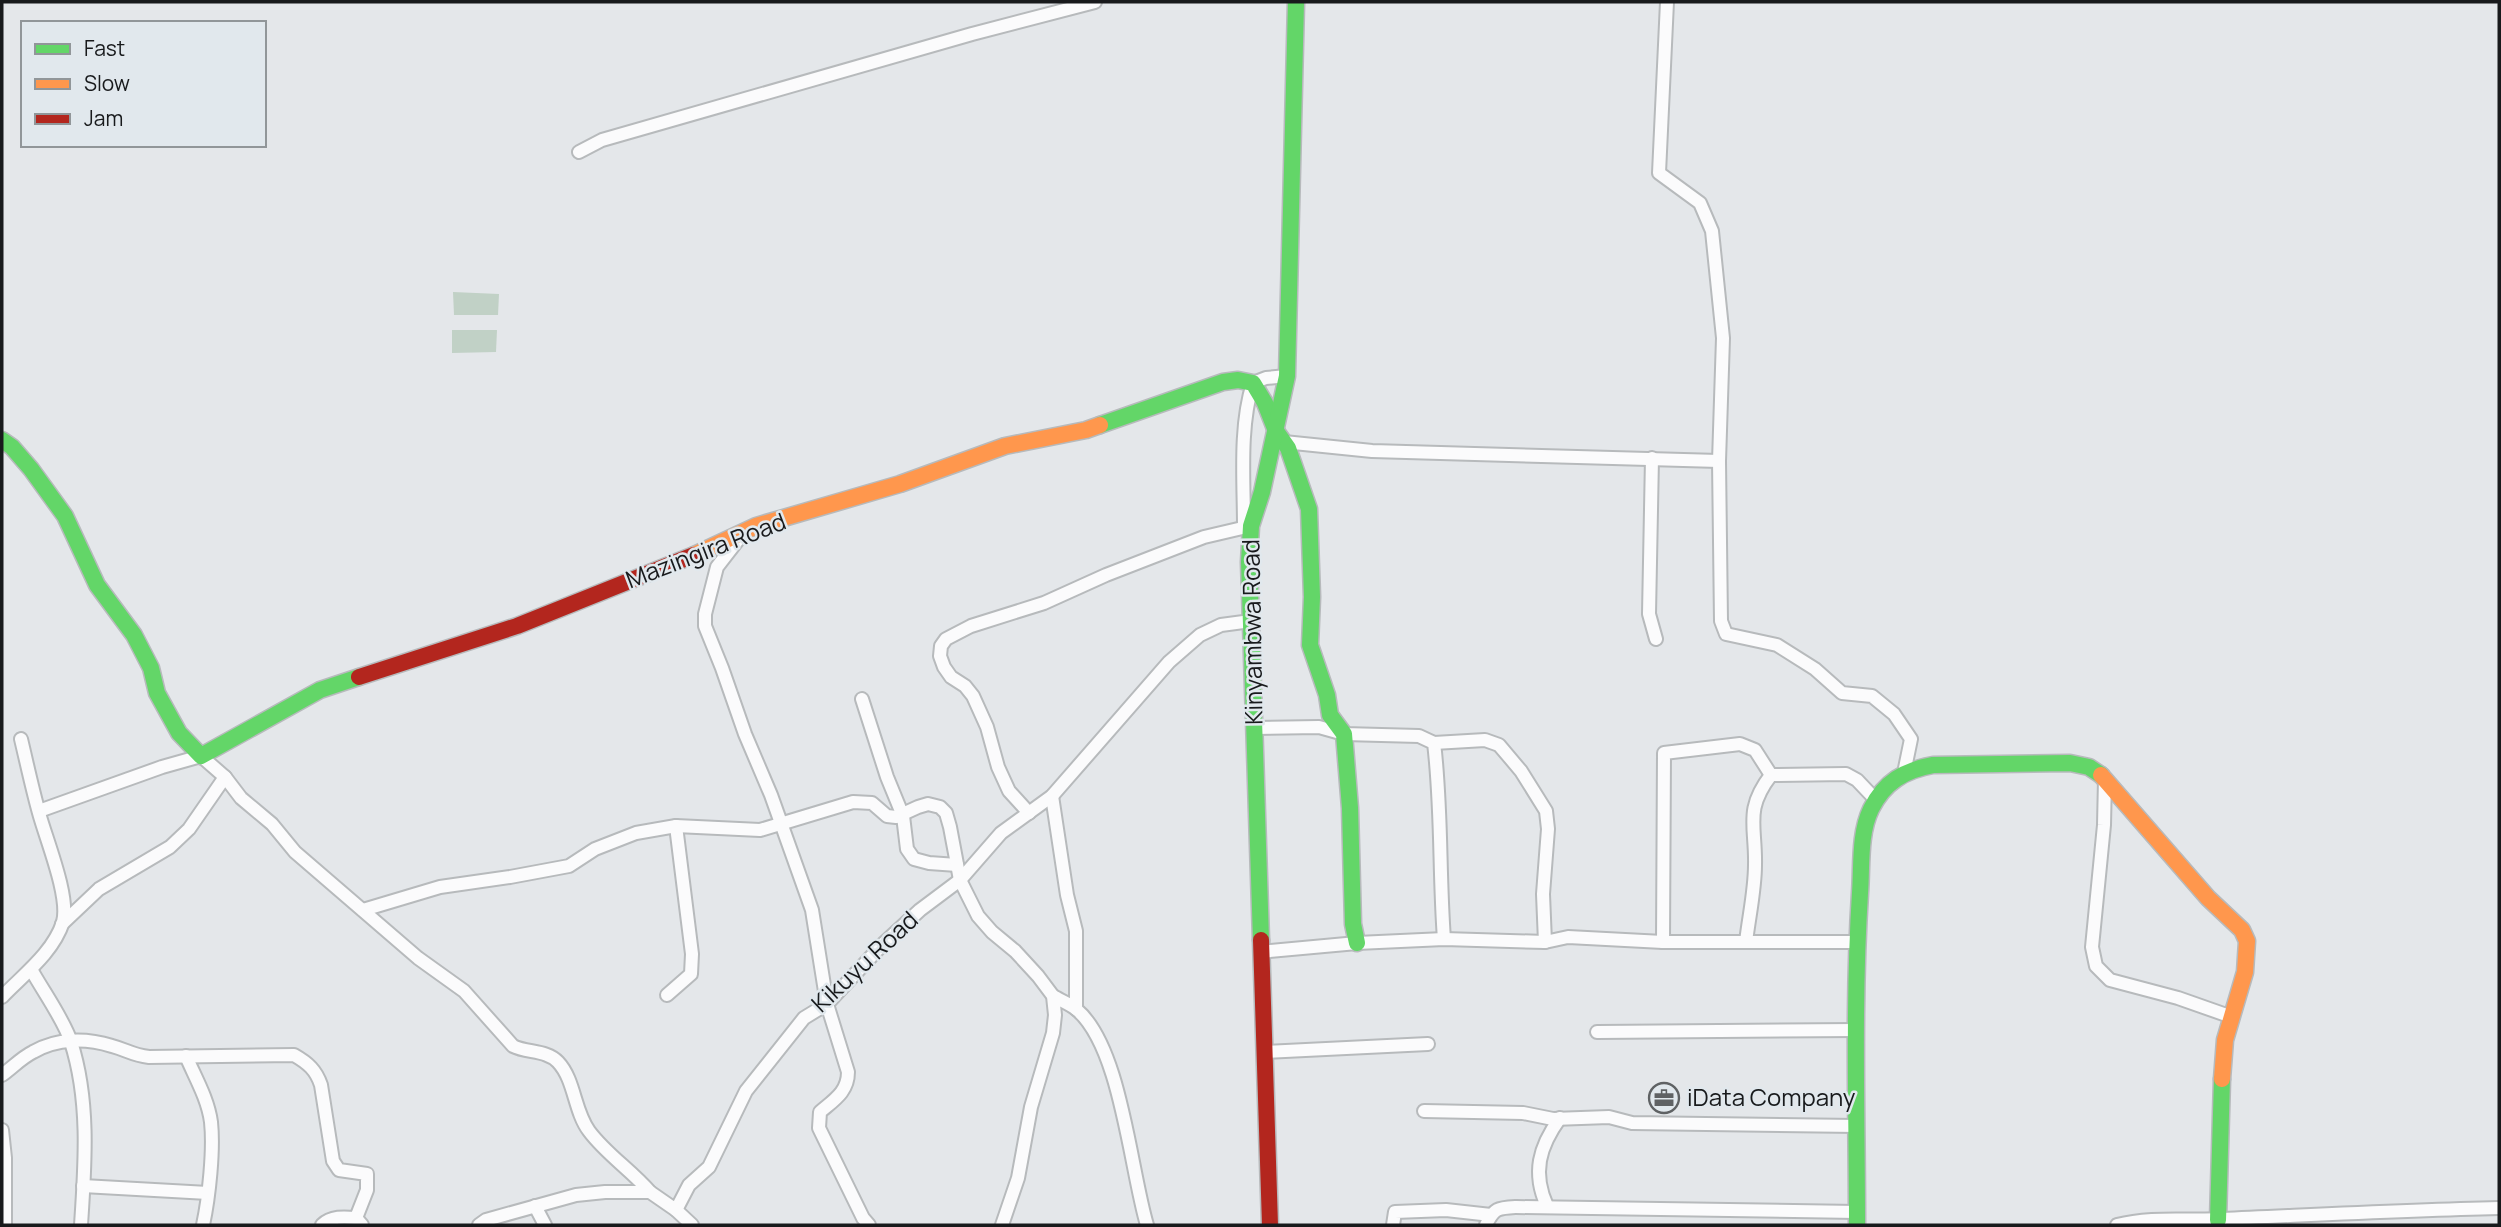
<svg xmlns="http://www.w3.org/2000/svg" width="2501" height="1227" font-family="Manrope,sans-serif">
<rect width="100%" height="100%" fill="#e4e7ea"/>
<g fill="#c1d1c6">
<path d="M 453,292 L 499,294 L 498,315 L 454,315 Z"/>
<path d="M 452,330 L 497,330 L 496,352 L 452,353 Z"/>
</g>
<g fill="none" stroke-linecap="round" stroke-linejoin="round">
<g stroke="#b7babc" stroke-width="16">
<g id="street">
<path d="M 1667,2 L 1659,173 L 1700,203 L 1712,231 L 1723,338 L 1719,461 L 1721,621 L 1726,634 L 1777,645 L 1815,669 L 1842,693 L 1872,696 L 1894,714 L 1911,739 L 1904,773"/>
<path d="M 579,152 L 602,140 L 972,34 L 1095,2"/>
<path d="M 1284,442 L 1372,451 L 1719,461"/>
<path d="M 1652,458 L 1649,614 L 1656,639"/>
<path d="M 1244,527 C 1244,481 1239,427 1253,383 L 1266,378 L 1287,376"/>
<path d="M 741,536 L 717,567 L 705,614 L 705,626 L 722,668 L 745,734 L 771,795 L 812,910 L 827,1004 L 848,1072 C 848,1092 834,1100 820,1112 L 819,1128 L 863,1218 L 869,1225"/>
<path d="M 862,699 L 887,777 L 903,816 L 907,849 L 914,859 L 929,863 L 957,865"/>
<path d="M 1254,728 L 1319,727 L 1344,734 L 1419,736 L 1434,743 C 1442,808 1439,873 1444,939"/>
<path d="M 1434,743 L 1485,740 L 1499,745 L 1521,771 L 1546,811 L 1548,829 L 1543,894 L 1545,942"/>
<path d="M 2105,779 L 2104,825 L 2092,947 L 2096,966 L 2110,980 L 2178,998 L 2232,1017"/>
<path d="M 1052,796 L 1067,895 L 1076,931 L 1076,1009"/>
<path d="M 39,811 L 162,767 L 201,756 L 225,777 L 241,798 L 272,824 L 295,852 L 418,958 L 464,991 L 513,1046 C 527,1053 547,1050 558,1062 C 575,1080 574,1111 589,1131 C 606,1154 631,1170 650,1192"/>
<path d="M 1029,813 L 1009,791 L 998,767 L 987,727 L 973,696 L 965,686 L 951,677 L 944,667 L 940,656 L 941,646 L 946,639 L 971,626 L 1044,603 L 1106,575 L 1204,537 L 1251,526"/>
<path d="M 363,910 L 440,887 L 510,877 L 569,866 L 595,849 L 636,833 L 676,826 L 760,830 L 853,802 L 872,803 L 887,816 L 896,817 L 918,807 L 928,804 L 940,807 L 946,813 L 950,827 L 960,880 L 978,916 L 992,932 L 1015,951 L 1038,976 L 1053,996 L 1055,1015 L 1053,1033 L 1031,1107 L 1018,1178 L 1002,1225"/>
<path d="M 62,924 L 99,889 L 170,847 L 189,829 L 225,777"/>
<path d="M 1663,942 L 1664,753 L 1740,744 L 1755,750 L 1771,775"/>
<path d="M 1746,942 C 1749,916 1755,890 1755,865 C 1756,826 1744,810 1771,775 L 1846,774 L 1857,780 L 1876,800"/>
<path d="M 1260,952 L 1357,943 L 1444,939 L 1545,942 L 1568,937 L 1663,942 L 1857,942"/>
<path d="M 32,971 C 43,991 64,1020 71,1042 C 90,1101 85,1165 81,1225"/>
<path d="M 667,995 L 691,974 L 692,954 L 676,826"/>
<path d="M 1053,996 C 1060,1000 1070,1004 1076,1009 C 1121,1046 1130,1168 1147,1225"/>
<path d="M 2,997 C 23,975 53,953 63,922 C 70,897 46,839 39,813 C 32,788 27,764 21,739"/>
<path d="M 1597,1032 L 1857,1030"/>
<path d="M 1265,1052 L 1428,1044"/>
<path d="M 186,1056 C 195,1077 208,1099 211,1122 C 214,1150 209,1197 203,1225"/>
<path d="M 2,1075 C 12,1068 21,1058 33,1052 C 57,1038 86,1038 112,1046 C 127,1050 132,1055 149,1057 L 294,1055 C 308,1063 316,1070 321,1085 L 333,1161 L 339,1170 L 367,1174 L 367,1190 L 356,1218"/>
<path d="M 1424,1111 L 1523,1113 L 1553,1119 L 1609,1117 L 1632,1123 L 1857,1126"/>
<path d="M 2,1130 L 5,1158 L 5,1225"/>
<path d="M 83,1186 L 208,1193"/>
<path d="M 535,1206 L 545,1225"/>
<path d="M 1547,1206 C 1532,1173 1539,1147 1560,1118"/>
<path d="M 676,1210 L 692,1225"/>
<path d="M 322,1225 C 331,1216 344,1217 356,1218 L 362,1225"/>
<path d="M 479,1225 L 486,1220 L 576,1195 L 605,1192 L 650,1192 L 676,1210 L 689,1185 L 709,1167 L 746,1091 L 804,1018 L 827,1004 L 882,945 L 920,910 L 960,880 L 1001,833 L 1052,796 L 1169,662 L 1200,635 L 1221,625 L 1251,621"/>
<path d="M 1393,1225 L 1395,1212 L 1446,1210 L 1491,1215"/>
<path d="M 1486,1225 C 1494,1208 1498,1208 1516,1207 L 1857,1212"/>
<path d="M 2117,1225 C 2152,1216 2186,1221 2222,1219 C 2315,1215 2407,1210 2499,1208"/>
</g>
</g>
<g stroke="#b7babc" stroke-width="19">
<g id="fast">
<path d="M 1100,425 L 1223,382 L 1238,380 L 1253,383 L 1265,403 L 1276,431 L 1288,448 L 1309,509 L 1312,597 L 1310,645 L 1327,695 L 1330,715 L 1344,734 L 1350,808 L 1353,924 L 1357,943"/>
<path d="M 2,440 L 12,447 L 31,469 L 65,516 L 97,585 L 134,635 L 151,668 L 157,693 L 179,733 L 201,756 L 320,690 L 359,677"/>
<path d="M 1261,940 L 1249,562 L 1251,526 L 1262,492 L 1287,376 L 1296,2"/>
<path d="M 2218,1220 L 2222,1079"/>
<path d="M 1857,1225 C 1857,1115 1853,1003 1860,893 C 1862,866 1859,834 1871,809 C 1884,782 1905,770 1933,765 L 2070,763 L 2089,767 L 2101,775"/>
</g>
</g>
<g stroke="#b7babc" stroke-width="19">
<g id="slow">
<path d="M 694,555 L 756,526 L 900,484 L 1005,446 L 1086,430 L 1100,425"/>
<path d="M 2101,775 L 2208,898 L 2242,930 L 2247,941 L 2245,972 L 2225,1040 L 2222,1079"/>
</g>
</g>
<g stroke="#b7babc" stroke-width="19">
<g id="jam">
<path d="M 359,677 L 517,626 L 694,555"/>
<path d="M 1261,940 L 1270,1225"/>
</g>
</g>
<use href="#street" stroke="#fbfbfc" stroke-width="12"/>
<use href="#fast" stroke="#63d668" stroke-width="16"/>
<use href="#slow" stroke="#ff974d" stroke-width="16"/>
<use href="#jam" stroke="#b3261e" stroke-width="16"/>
</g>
<defs>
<g id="office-ring" transform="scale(1.575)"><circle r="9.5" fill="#e1e8ed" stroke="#5f6264" stroke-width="1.5"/><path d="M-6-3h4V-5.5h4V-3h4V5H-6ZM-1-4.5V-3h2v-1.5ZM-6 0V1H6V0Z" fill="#5f6264"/></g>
</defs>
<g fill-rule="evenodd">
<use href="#office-ring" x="1664" y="1098"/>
</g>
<g text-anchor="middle" stroke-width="5" stroke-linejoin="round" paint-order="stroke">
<g font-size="24" fill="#181a1c" stroke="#e1e8ed">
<text transform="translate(706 551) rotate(-21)" y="8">Mazingira Road</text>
<text transform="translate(1253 632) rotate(-91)" y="8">Kinyambwa Road</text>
<text transform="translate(865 962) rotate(-43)" y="8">Kikuyu Road</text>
</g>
<g font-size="24" fill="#181a1c" stroke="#e1e8ed" text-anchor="start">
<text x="1687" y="1106">iData Company</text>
</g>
</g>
<rect width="2501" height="1227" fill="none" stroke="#181a1c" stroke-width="7"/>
<rect x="21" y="21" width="245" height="126" fill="#e1e8ed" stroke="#919699" stroke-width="2"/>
<rect x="35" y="44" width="35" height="10" fill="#63d668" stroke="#919699" stroke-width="2"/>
<text x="84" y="56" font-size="21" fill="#181a1c">Fast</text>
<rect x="35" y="79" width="35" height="10" fill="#ff974d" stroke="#919699" stroke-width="2"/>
<text x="84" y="91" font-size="21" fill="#181a1c">Slow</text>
<rect x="35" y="114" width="35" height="10" fill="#b3261e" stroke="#919699" stroke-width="2"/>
<text x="84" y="126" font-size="21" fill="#181a1c">Jam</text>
</svg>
